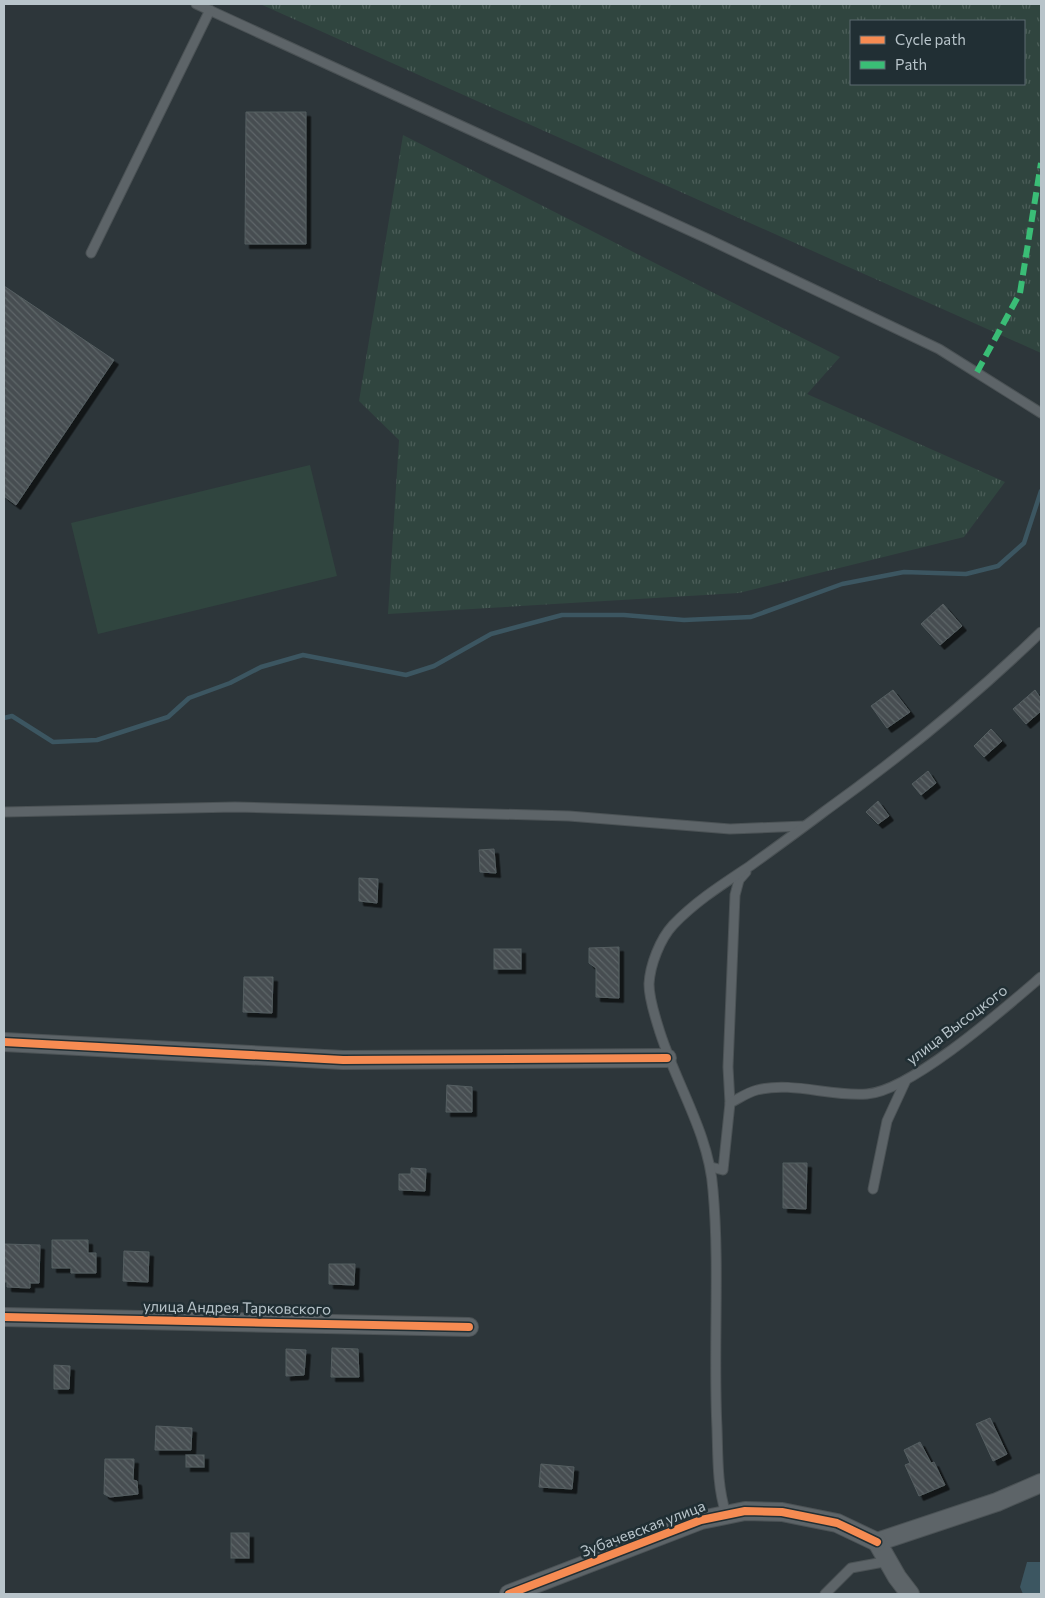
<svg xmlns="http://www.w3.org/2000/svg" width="1045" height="1598" font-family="Commissioner,sans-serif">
<defs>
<pattern id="grass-tufts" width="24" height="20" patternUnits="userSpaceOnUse" patternTransform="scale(1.25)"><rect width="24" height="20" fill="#30453f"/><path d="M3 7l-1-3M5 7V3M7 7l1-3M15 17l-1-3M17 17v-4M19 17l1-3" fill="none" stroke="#4c5e59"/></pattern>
<pattern id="building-back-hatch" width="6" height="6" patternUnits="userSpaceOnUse" patternTransform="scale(1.25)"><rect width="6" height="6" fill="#464e51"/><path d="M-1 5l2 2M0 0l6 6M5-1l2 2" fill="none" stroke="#5f6669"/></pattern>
<filter id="shadow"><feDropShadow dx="4.5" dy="4.5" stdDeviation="0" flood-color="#0009"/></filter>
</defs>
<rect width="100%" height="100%" fill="#2d363a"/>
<g fill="url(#grass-tufts)" fill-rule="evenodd">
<path d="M 260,4 L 1041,4 L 1041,353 ZM 851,21 L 1024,21 L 1024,84 L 851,84 Z"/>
<path d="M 403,135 L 840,357 L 807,394 L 1005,482 L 964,537 L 739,593 L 388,614 L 399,440 L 359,401 Z"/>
</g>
<path fill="#30453f" d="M 310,465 L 337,576 L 98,634 L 71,523 Z"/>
<path fill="#3c5661" d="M 1027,1562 L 1041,1562 L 1041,1594 L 1023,1594 L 1020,1587 Z"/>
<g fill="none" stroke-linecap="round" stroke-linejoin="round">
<path stroke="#3c5661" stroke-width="4.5" d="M 4,718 L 12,716 L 53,742 L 97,740 L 168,717 L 189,698 L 230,683 L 261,667 L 303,655 L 406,675 L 434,666 L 491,634 L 562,615 L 624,615 L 684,620 L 751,617 L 842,584 L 904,572 L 966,574 L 998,566 L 1024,543 L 1041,491"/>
</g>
<g fill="url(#building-back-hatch)" stroke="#555e61" filter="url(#shadow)">
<path d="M 246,112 L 306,112 L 306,244 L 245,244 Z"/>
<path d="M 4,286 L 114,360 L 16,505 L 4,496 Z"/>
<path d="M 943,604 L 962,626 L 940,645 L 921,624 Z"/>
<path d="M 893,690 L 910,712 L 887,728 L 871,706 Z"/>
<path d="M 1035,690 L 1041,699 L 1041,711 L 1026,724 L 1013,709 Z"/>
<path d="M 991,729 L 1002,741 L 984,757 L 974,746 Z"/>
<path d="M 928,771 L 936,783 L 921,795 L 912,784 Z"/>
<path d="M 878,801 L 889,816 L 878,824 L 866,812 Z"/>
<path d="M 494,849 L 496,873 L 480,872 L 479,850 Z"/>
<path d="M 359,878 L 378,879 L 377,903 L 359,901 Z"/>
<path d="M 619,947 L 619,998 L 596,997 L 596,968 L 589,963 L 589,948 Z"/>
<rect x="494" y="949" width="27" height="20"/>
<path d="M 244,977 L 273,977 L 272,1013 L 243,1012 Z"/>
<path d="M 447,1085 L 472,1087 L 472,1112 L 446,1112 Z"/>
<path d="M 783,1163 L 807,1163 L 806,1209 L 783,1208 Z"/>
<path d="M 411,1168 L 426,1169 L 425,1191 L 399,1190 L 399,1174 L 411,1174 Z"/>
<path d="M 52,1240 L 88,1240 L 88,1253 L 96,1253 L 96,1273 L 71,1273 L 71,1268 L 52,1268 Z"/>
<path d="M 4,1244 L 40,1245 L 39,1283 L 30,1283 L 30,1288 L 7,1287 L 7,1282 L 4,1282 Z"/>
<path d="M 124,1251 L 149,1252 L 148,1282 L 123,1281 Z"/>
<path d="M 329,1264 L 355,1264 L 354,1285 L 329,1284 Z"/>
<path d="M 332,1348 L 358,1349 L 359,1377 L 331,1377 Z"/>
<path d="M 286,1349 L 306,1350 L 304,1375 L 286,1376 Z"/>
<path d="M 54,1365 L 70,1366 L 69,1389 L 54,1389 Z"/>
<path d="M 990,1418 L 1007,1454 L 993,1461 L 976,1424 Z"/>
<path d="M 156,1426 L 192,1428 L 191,1450 L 155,1450 Z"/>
<path d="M 920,1442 L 931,1463 L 934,1462 L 945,1485 L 919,1496 L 905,1465 L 910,1463 L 904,1450 Z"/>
<rect x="186" y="1455" width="18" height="12"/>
<path d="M 105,1459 L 134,1459 L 133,1480 L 137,1481 L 138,1494 L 110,1497 L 104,1494 Z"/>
<path d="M 541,1464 L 574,1467 L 572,1489 L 539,1487 Z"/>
<rect x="231" y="1533" width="18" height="25"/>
</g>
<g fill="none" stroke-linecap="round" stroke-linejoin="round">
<g stroke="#4b5255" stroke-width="11">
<g id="lane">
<path d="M 196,4 L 708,239 L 939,349 L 1041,413"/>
<path d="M 91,253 L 210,10"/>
<path d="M 4,812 L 235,807 L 569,816 L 730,829 L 804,826"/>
<path d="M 730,1103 L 728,1067 L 735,895 L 739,880 L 746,872"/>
<path d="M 711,1167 L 723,1170 L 730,1103 C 738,1099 748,1092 757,1090 C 793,1081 830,1097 867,1094 C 911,1091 1006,1007 1041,977"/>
<path d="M 873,1189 L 887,1121 L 906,1080"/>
<path d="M 726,1514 C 717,1486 718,1457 717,1428 C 713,1349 720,1269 713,1190 C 709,1132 674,1081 658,1026 C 654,1013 649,998 649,984 C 650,965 660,939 673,925 C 696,901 723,884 750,866 C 775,848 800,830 825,811 C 900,757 974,697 1041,632"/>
<path d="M 825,1594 L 851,1568 L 889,1561"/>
</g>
</g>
<g stroke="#4b5255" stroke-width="20">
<g id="street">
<path d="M 4,1042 L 343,1060 L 667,1058"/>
<path d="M 4,1317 L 469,1327"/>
<path d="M 877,1542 L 997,1502 L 1041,1483"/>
<path d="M 877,1542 L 897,1577 L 910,1594"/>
<path d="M 509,1594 L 701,1520 L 745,1511 L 782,1512 L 837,1523 L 877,1542"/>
</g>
</g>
<use href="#lane" stroke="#5d6468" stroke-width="9"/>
<use href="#street" stroke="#5d6468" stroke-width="18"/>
<path stroke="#3abd76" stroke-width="6" stroke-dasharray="12 6" stroke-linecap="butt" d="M 977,372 L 1020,293 L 1041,163"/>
<g stroke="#212f34" stroke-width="11">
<g id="cycleway">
<path d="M 4,1042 L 343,1060 L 667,1058"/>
<path d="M 4,1317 L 469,1327"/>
<path d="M 509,1594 L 701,1520 L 745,1511 L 782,1512 L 837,1523 L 877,1542"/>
</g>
</g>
<use href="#cycleway" stroke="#f68b52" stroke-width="8"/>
</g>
<g text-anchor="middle" stroke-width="5" stroke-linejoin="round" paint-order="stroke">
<g font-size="15" fill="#b8c4ca" stroke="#212f34">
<text transform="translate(957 1025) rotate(-37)" y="5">улица Высоцкого</text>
<text transform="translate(237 1308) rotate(1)" y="5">улица Андрея Тарковского</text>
<text transform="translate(643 1529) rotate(-21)" y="5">Зубачевская улица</text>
</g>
</g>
<rect width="1045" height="1598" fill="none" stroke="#b8c4ca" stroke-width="10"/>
<rect x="850" y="20" width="175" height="65" fill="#212f34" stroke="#5d6b70"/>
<rect x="860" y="36" width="25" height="8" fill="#f68b52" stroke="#5d6b70"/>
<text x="895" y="45" font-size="15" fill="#b8c4ca">Cycle path</text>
<rect x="860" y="61" width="25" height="8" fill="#3abd76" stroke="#5d6b70"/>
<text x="895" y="70" font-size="15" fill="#b8c4ca">Path</text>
</svg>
